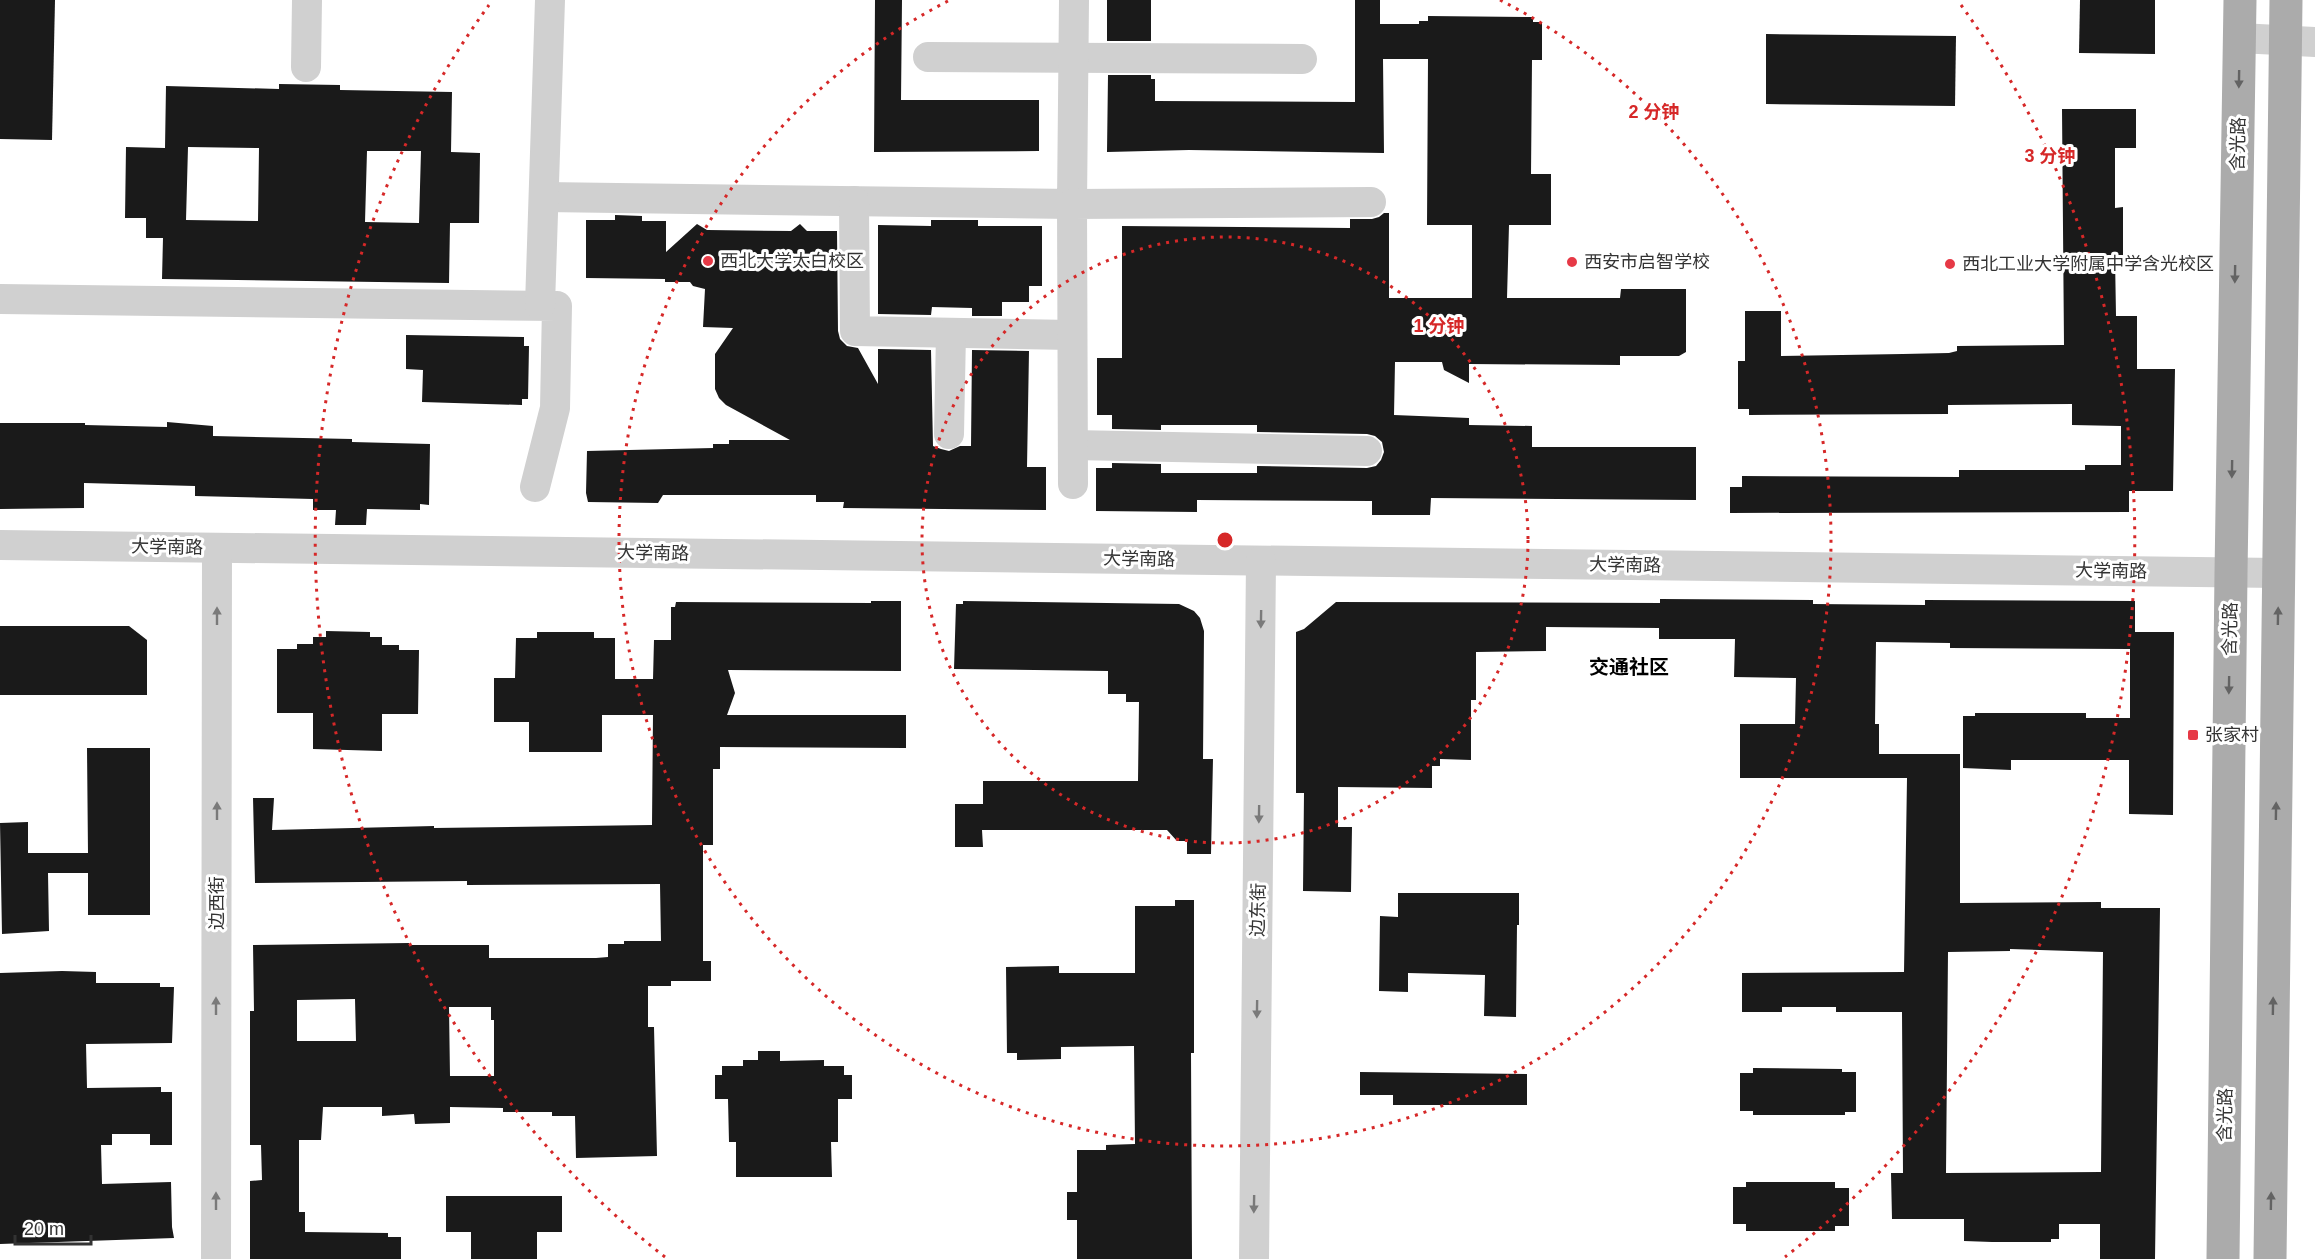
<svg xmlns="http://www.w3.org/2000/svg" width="2315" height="1259" font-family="Helvetica,'Noto Sans SC',sans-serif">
<rect width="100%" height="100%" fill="#fff"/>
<g fill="#1a1a1a" fill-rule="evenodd">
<path d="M 0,0 L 55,0 L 52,140 L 0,139 Z"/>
<path d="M 875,0 L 902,0 L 901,100 L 1039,100 L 1039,151 L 874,152 Z"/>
<rect x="1107" y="0" width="44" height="41"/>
<path d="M 1355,0 L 1380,0 L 1380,24 L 1419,24 L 1419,21 L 1428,21 L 1428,16 L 1533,17 L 1533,22 L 1542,22 L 1542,60 L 1532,60 L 1531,174 L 1551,174 L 1551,225 L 1509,225 L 1507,298 L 1620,298 L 1621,289 L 1686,289 L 1686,352 L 1679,356 L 1620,356 L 1620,365 L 1469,364 L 1469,383 L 1444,370 L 1442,362 L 1395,362 L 1394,415 L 1469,418 L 1469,425 L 1532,426 L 1532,447 L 1696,447 L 1696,500 L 1431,498 L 1430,515 L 1372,515 L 1372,501 L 1197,500 L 1197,512 L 1096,511 L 1096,468 L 1112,468 L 1112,463 L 1161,464 L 1161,473 L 1257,473 L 1257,466 L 1367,468 L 1376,466 L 1381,460 L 1384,452 L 1382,442 L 1375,436 L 1367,434 L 1257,432 L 1257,425 L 1161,425 L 1161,430 L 1112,429 L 1112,415 L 1097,415 L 1097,358 L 1122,358 L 1122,226 L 1350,228 L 1350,219 L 1372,219 L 1379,217 L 1384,213 L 1389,213 L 1389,298 L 1472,298 L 1472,225 L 1427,225 L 1428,59 L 1383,59 L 1384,153 L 1189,150 L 1107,152 L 1108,75 L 1151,75 L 1151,79 L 1155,79 L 1155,101 L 1355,102 Z"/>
<path d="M 2080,0 L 2155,0 L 2155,54 L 2079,53 Z"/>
<path d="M 1766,34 L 1956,36 L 1955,106 L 1766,104 Z"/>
<path d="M 279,84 L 340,85 L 340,90 L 452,92 L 451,152 L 480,153 L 479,223 L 450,223 L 449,283 L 162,279 L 163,238 L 146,238 L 146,218 L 125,218 L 126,147 L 165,148 L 166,86 L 279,89 ZM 188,147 L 259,148 L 258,221 L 186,220 ZM 367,151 L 421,151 L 419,223 L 365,222 Z"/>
<path d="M 2062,109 L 2136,109 L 2136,148 L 2115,148 L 2115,208 L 2123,207 L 2123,257 L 2115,257 L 2116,316 L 2137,316 L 2137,369 L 2175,369 L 2173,491 L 2129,491 L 2129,512 L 1730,513 L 1730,487 L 1742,487 L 1742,476 L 1959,477 L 1959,470 L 2085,470 L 2085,465 L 2121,465 L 2121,426 L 2072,425 L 2072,404 L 1948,405 L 1948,414 L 1749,415 L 1749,409 L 1738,409 L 1738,361 L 1745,361 L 1745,311 L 1781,311 L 1781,356 L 1903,354 L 1949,353 L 1957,351 L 1957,346 L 2064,345 Z"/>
<path d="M 615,215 L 642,216 L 642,221 L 666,221 L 666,252 L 697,224 L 707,230 L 791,231 L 800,224 L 807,231 L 837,231 L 838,331 L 840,339 L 847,346 L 858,348 L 878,384 L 878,349 L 931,350 L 933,446 L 941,449 L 949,451 L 960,446 L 971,446 L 972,350 L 1029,351 L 1027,467 L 1046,467 L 1046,510 L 843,508 L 844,502 L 816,502 L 816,495 L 663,495 L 658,503 L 588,502 L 586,493 L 587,451 L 713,448 L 713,444 L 729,444 L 729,440 L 790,440 L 726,405 L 719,398 L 715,389 L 715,354 L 733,328 L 703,327 L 705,289 L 693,286 L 690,282 L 665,282 L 665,279 L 586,278 L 586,220 L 615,220 Z"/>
<path d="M 931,220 L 978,220 L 978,226 L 1042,226 L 1042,286 L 1029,286 L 1029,302 L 1002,302 L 1002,316 L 972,316 L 972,308 L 932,307 L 931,315 L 878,314 L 878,225 L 931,226 Z"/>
<path d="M 406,335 L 524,337 L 524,346 L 529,346 L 528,399 L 522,399 L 522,405 L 422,402 L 423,370 L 406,369 Z"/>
<path d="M 167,422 L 213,426 L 213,436 L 352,439 L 352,442 L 430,444 L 429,505 L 420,504 L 420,510 L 367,509 L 366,525 L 335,525 L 336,510 L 313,510 L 313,499 L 195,496 L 195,486 L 84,483 L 84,508 L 0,509 L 0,423 L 85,423 L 85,425 L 167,427 Z"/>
<path d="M 1660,599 L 1813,600 L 1813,604 L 1925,605 L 1925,600 L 2135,601 L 2135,632 L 2174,632 L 2173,815 L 2129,814 L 2129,760 L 2011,760 L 2011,770 L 1963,768 L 1963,716 L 1975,716 L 1975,713 L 2086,713 L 2086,718 L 2130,718 L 2130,649 L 1950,648 L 1950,643 L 1876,642 L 1875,724 L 1879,724 L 1879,754 L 1960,754 L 1960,903 L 2101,902 L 2101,908 L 2160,908 L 2155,1259 L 2100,1259 L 2100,1224 L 2059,1224 L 2059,1239 L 2051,1239 L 2051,1242 L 1992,1242 L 1964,1241 L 1964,1219 L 1892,1219 L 1891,1173 L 1903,1173 L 1902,1012 L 1836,1012 L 1836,1007 L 1782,1007 L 1782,1012 L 1742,1012 L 1742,973 L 1904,972 L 1907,778 L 1740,778 L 1740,724 L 1795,724 L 1796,678 L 1734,677 L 1735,639 L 1659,639 L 1659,628 L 1546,627 L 1546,651 L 1476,652 L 1476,700 L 1471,700 L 1471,760 L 1440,759 L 1440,766 L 1432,766 L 1432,788 L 1338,787 L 1338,827 L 1352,827 L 1351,892 L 1303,891 L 1304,793 L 1296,793 L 1296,632 L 1304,629 L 1336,602 L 1660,603 ZM 2010,949 L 2103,952 L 2101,1172 L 1946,1173 L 1948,952 L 2010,951 Z"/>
<path d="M 871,601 L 901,601 L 901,671 L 728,670 L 735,693 L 727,715 L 906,715 L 906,748 L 720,747 L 720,769 L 713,769 L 713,845 L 703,845 L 703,961 L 711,961 L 711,981 L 671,981 L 671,986 L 648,986 L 648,1027 L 654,1027 L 657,1156 L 576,1158 L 575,1116 L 552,1116 L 552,1112 L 503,1112 L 503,1108 L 450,1107 L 450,1123 L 415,1124 L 414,1114 L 382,1116 L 382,1107 L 323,1107 L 321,1140 L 299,1140 L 299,1212 L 305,1212 L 305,1232 L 388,1233 L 388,1237 L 401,1237 L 401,1259 L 250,1259 L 250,1181 L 262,1180 L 261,1145 L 250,1145 L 250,1011 L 254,1011 L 253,945 L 409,943 L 409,945 L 489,945 L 489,958 L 596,958 L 608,957 L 608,944 L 624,944 L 624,941 L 661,941 L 660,884 L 467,885 L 467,881 L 255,883 L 253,798 L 274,798 L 272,830 L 434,826 L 434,828 L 652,825 L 653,715 L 602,715 L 602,752 L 529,752 L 529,722 L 494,722 L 494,678 L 515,678 L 516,638 L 537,638 L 537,632 L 594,632 L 594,638 L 615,638 L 615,679 L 653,679 L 654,640 L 671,640 L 671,607 L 675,607 L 676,602 L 871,603 ZM 355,999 L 356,1041 L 297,1041 L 297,1000 ZM 449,1007 L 491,1007 L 491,1020 L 494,1020 L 494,1076 L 450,1076 Z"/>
<path d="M 963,601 L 1179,604 L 1194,611 L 1200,618 L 1204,631 L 1203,759 L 1213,759 L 1211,854 L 1187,854 L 1187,841 L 1177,841 L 1167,830 L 982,830 L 983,847 L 955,847 L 955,804 L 983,804 L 983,781 L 1138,781 L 1139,702 L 1126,702 L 1126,694 L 1108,694 L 1108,671 L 954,669 L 956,604 L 963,604 Z"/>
<path d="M 0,626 L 129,626 L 147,640 L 147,695 L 0,695 Z"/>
<path d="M 326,631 L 370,632 L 370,637 L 382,637 L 382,645 L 399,645 L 399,650 L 419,650 L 418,714 L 382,714 L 382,751 L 313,749 L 313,713 L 277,713 L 277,649 L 297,649 L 297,644 L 313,644 L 313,637 L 326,637 Z"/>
<path d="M 87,748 L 150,748 L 150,915 L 88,915 L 88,873 L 48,873 L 49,931 L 2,934 L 0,823 L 28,822 L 28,853 L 88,853 Z"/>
<path d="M 1398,893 L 1519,893 L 1519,925 L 1517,925 L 1516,1017 L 1484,1016 L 1485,975 L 1408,973 L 1408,992 L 1379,991 L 1380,916 L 1398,917 Z"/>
<path d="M 1175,900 L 1194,900 L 1194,1053 L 1191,1053 L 1192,1259 L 1077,1259 L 1077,1220 L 1067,1220 L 1067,1192 L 1077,1192 L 1077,1150 L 1106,1150 L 1106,1145 L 1135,1144 L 1134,1046 L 1061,1047 L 1061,1059 L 1017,1060 L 1017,1053 L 1007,1053 L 1006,967 L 1059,966 L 1059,973 L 1135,973 L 1135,906 L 1175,906 Z"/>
<path d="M 62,971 L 96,972 L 96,983 L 160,983 L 160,987 L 174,987 L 172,1043 L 86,1044 L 87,1088 L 161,1087 L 161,1092 L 172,1092 L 172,1145 L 150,1145 L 150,1134 L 112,1134 L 112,1145 L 101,1145 L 102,1184 L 171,1182 L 172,1227 L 174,1238 L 0,1244 L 0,973 Z"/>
<path d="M 758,1051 L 780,1051 L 780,1061 L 824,1060 L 824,1066 L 844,1066 L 844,1075 L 852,1075 L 852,1099 L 838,1099 L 838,1142 L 831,1142 L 832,1177 L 736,1177 L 736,1142 L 729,1142 L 728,1099 L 715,1099 L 715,1075 L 722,1075 L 722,1066 L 743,1066 L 743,1060 L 758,1060 Z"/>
<path d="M 1753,1068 L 1842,1069 L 1842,1072 L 1856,1072 L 1856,1112 L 1845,1112 L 1845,1115 L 1753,1115 L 1753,1111 L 1740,1111 L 1740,1073 L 1753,1073 Z"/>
<path d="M 1360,1072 L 1527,1074 L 1527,1105 L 1393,1105 L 1393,1095 L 1360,1095 Z"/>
<path d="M 1746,1182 L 1835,1182 L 1835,1188 L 1849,1188 L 1849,1226 L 1835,1226 L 1835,1231 L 1746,1231 L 1746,1224 L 1733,1224 L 1733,1187 L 1746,1187 Z"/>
<path d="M 446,1196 L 562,1196 L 562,1232 L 537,1232 L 537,1259 L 471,1259 L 471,1232 L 446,1232 Z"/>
</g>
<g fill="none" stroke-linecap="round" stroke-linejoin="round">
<g stroke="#d0d0d0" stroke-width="30">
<path d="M 2239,38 L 2315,42"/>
<path d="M 928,57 L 1302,59"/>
<path d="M 306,67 L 307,0"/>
<path d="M 544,197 L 1072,204 L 1074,0"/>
<path d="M 854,201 L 855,331 L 1072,335"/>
<path d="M 0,299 L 557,306 L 555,408 L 535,487"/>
<path d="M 540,305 L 550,0"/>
<path d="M 949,434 L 951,333"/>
<path d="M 1073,445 L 1367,451"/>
<path d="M 1073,484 L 1072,204 L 1371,202"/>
<path d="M 0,545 L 2279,573"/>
<path d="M 216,1259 L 217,548"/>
<path d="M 1254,1259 L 1261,561"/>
</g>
<g stroke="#ababab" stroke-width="33">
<path d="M 2223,1259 L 2231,573 L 2240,0"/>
<path d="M 2270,1259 L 2286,0"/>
</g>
</g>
<defs><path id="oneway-solid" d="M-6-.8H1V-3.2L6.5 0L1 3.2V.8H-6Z" transform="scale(1.5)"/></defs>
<g fill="#636363">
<use href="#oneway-solid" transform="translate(2239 79) rotate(91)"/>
<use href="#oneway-solid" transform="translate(2235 274) rotate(91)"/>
<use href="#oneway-solid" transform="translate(2232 469) rotate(91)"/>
<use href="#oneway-solid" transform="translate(2278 616) rotate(-89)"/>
<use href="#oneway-solid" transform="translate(2229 685) rotate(91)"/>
<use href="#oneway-solid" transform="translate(2276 811) rotate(-89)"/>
<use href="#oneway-solid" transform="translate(2273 1006) rotate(-89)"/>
<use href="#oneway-solid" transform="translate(2271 1201) rotate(-89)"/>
</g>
<g fill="#7a7a7a">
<use href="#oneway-solid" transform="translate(217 616) rotate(-90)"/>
<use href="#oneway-solid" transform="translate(1261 619) rotate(91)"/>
<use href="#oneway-solid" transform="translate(217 811) rotate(-90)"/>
<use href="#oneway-solid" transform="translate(1259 814) rotate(91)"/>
<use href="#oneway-solid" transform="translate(216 1006) rotate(-90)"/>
<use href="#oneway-solid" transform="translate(1257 1009) rotate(91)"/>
<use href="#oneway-solid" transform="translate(216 1201) rotate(-90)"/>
<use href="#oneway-solid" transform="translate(1254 1204) rotate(91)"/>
</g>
<g fill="none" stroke="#d62828" stroke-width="3" stroke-dasharray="3 6">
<circle cx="1225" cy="540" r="303"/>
<path d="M1500 0A606 606 0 1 1 950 0"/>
<path d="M665 1257A910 910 0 0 1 489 5M1961 5A910 910 0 0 1 1785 1257"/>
</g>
<g fill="#e63946" stroke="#fff" stroke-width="2">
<circle cx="708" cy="261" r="6"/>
<circle cx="1572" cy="262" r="6"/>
<circle cx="1950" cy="264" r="6"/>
<rect x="2187" y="729" width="12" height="12" rx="3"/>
</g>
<g text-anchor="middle" stroke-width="6" stroke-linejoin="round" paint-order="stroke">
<g font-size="18" fill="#333" stroke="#fff">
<text transform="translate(2238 144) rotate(-89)" y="6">含光路</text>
<text transform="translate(167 547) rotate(1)" y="6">大学南路</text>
<text transform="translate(653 553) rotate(1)" y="6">大学南路</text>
<text transform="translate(1139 559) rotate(1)" y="6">大学南路</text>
<text transform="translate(1625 565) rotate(1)" y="6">大学南路</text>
<text transform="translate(2111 571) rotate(1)" y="6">大学南路</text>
<text transform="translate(2230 629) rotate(-89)" y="6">含光路</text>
<text transform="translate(217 903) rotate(-90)" y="6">边西街</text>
<text transform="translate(1258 910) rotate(-89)" y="6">边东街</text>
<text transform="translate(2225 1115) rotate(-89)" y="6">含光路</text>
</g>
<g font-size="18" fill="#333" stroke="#fff" text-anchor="start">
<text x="720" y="267">西北大学太白校区</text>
<text x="1584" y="268">西安市启智学校</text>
<text x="1962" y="270">西北工业大学附属中学含光校区</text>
<text x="2205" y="741">张家村</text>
</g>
<g font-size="20" font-weight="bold" fill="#000" stroke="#fff">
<text x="1629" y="674">交通社区</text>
</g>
</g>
<circle cx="1225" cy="540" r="9" fill="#d62828" stroke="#fff" stroke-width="3"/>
<g font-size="18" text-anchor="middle" font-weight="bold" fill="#d62828" stroke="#fff" stroke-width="6" stroke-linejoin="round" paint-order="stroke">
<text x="1654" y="118">2 分钟</text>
<text x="2050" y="162">3 分钟</text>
<text x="1439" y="332">1 分钟</text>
</g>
<path d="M15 1235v9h76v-9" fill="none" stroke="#333333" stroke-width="3"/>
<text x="24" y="1235" font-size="18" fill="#333333" stroke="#ffffff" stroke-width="4.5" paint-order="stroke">20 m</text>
</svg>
